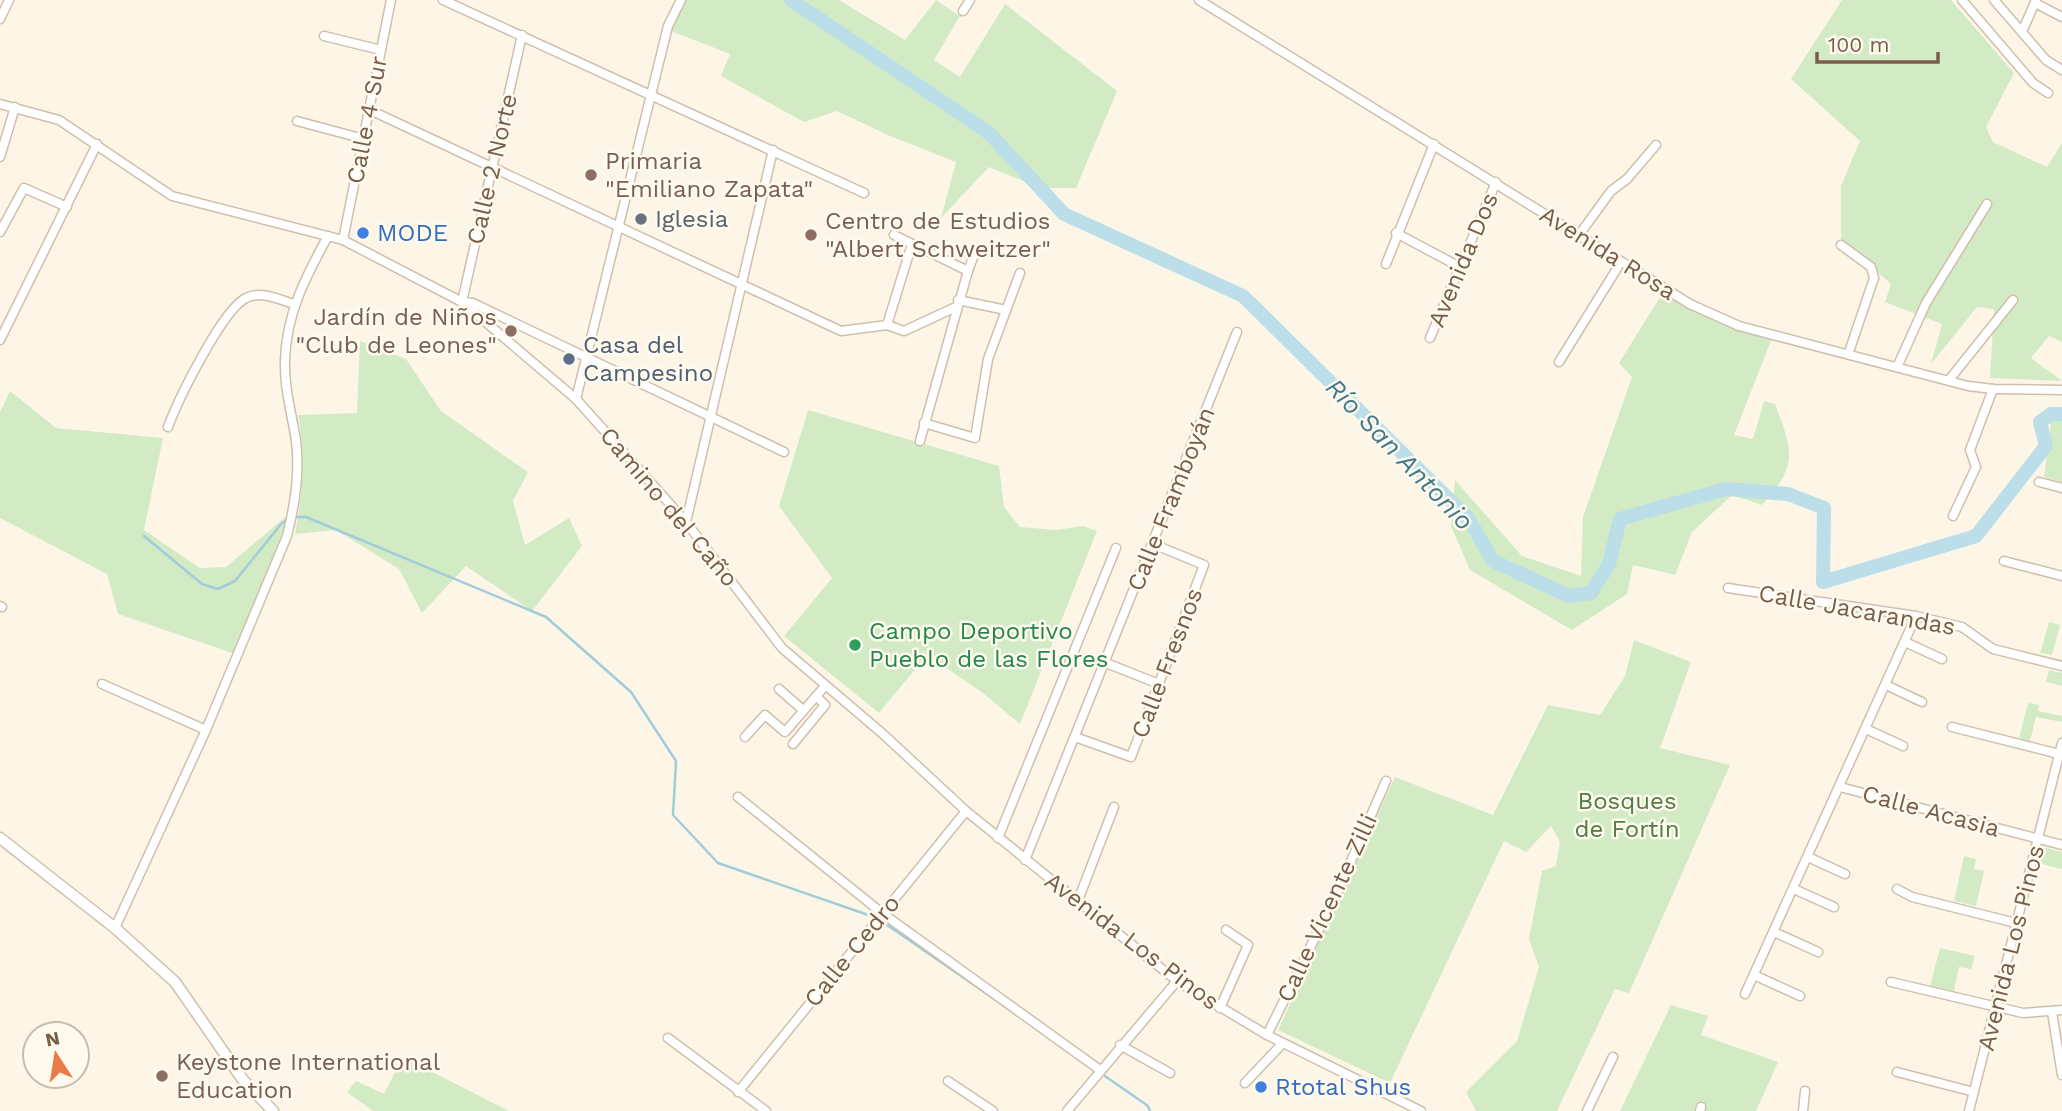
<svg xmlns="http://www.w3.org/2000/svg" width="2062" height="1111" font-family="'Work Sans',sans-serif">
<rect width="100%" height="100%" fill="#fdf6e7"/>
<g fill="#d2ebc5">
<path d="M 685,0 L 839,0 L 905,40 L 936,0 L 960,16 L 934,60 L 960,77 L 1005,4 L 1117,91 L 1076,188 L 1040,188 L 989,167 L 941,218 L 956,162 L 890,136 L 837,111 L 804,122 L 721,76 L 730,54 L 671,31 Z"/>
<path d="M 1842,0 L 1951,0 L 2014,73 L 1986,127 L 1993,142 L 2047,167 L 2062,143 L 2062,342 L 2049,336 L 2031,358 L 2062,381 L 1990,378 L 1994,309 L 1977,307 L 1931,364 L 1942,324 L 1885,302 L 1891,284 L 1841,239 L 1841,186 L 1860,141 L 1791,79 Z"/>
<path d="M 1662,294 L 1729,327 L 1772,338 L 1734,435 L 1753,439 L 1764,401 L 1775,404 C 1793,452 1799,464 1762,505 L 1732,495 L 1692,532 L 1675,575 L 1633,565 L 1627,594 L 1572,630 L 1470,570 L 1451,526 L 1455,480 L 1522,556 L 1581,576 L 1583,517 L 1632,377 L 1619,363 Z"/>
<path d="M 360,341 L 406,359 L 441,411 L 528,472 L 513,501 L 525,545 L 569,518 L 582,546 L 532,611 L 466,566 L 422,613 L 399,569 L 336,530 L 295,534 C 303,494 306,456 298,415 L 357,413 Z"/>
<path d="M 10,391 L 56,428 L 163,438 L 144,530 L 200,568 L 226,567 L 290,513 L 235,654 L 118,614 L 107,574 L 0,518 L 0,412 Z"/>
<path d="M 808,410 L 999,466 L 1004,507 L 1020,527 L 1056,530 L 1083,526 L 1097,531 L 1020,724 L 983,693 L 927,655 L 879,713 L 784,636 L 832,578 L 779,506 Z"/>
<path d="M 2052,416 L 2062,417 L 2062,482 L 2044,477 Z"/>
<path d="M 2049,622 L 2060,625 L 2052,655 L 2040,653 Z"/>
<path d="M 1634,640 L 1691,662 L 1660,748 L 1730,765 L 1629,993 L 1615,989 L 1557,1111 L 1476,1111 L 1466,1092 L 1517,1041 L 1539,967 L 1529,939 L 1542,871 L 1556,866 L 1560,842 L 1551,826 L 1526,852 L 1504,841 L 1390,1083 L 1278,1030 L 1395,777 L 1493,815 L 1548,705 L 1600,715 L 1625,676 Z"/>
<path d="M 2049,670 L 2062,673 L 2062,686 L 2046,682 Z"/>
<path d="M 2028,703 L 2039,705 L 2038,711 L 2062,716 L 2062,722 L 2036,717 L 2030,741 L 2019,738 Z"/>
<path d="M 2043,847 L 2062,852 L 2062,869 L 2038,863 Z"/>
<path d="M 1964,856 L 1976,859 L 1974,869 L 1984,871 L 1976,906 L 1954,901 Z"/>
<path d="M 1940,948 L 1975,956 L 1971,969 L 1959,967 L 1954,991 L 1930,986 Z"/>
<path d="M 1671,1005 L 1708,1016 L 1701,1035 L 1778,1062 L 1756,1111 L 1620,1111 Z"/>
<path d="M 403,1057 L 509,1111 L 373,1111 L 347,1092 L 356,1081 L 384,1094 Z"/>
</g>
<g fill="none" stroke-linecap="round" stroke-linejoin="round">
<g stroke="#a1ccda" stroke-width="2.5">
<path d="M 295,517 L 306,517 L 546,617 L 631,692 L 676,761 L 673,815 L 718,863 L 877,918 L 1025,1020"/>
<path d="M 144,536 L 202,584 L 218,589 L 235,581 L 282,523 L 289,519"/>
<path d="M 1102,1074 L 1148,1106 L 1150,1111"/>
</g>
<path stroke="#bbdee8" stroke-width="14" d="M 791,0 L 989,133 L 1064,214 L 1243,296 L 1468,518 L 1493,561 L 1569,596 L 1591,593 L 1609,564 L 1620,519 L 1726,489 L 1788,494 L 1824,508 L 1823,582 L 1976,536 L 2046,446 L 2040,422 L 2051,414 L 2062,414"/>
<g stroke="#cfbfac" stroke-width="11">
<g id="minor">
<path d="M 443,0 L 864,193"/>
<path d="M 1199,0 L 1690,304 L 1739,326 L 1968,386 L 1993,389 L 2062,390"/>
<path d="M 1962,0 L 2033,83 L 2048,93"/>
<path d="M 1994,0 L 2046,60 L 2062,70"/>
<path d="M 2035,3 L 2062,17"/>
<path d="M 963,11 L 970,0"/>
<path d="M 0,19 L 9,0"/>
<path d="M 2022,32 L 2036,0"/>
<path d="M 522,35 L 462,302 L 473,303 L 784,452"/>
<path d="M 324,36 L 381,50"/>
<path d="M 0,104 L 59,120 L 172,196 L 343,240 L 462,302 L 576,399 L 686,522 L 782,648 L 883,734 L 966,811 L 1177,981 L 1267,1035 L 1421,1111"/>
<path d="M 370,110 L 841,331 L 887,325 L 904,331 L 956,307"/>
<path d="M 297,121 L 364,139"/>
<path d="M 0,157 L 15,107"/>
<path d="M 0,232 L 24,188 L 67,207"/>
<path d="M 1396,233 L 1460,267"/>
<path d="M 894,235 L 968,271 L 976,249"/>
<path d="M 1579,235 L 1611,191 L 1627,179 L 1656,145"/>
<path d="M 343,240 L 391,0"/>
<path d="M 1841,245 L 1871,267 L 1874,278 L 1849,352"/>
<path d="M 1386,264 L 1434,144"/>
<path d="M 958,300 L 1006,310"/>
<path d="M 887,325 L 912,244"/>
<path d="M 1430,338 L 1496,182"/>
<path d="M 0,340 L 97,144"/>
<path d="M 1559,362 L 1621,262"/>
<path d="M 1898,365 L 1926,303 L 1987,204"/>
<path d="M 1949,380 L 2013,300"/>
<path d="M 576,399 L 668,26 L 681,0"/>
<path d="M 924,423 L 975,438 L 988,359 L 1020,273"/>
<path d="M 168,427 C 178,400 222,310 246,298 C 261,290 280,300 294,304"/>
<path d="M 920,441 L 968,271"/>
<path d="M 2039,482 L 2062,488"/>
<path d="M 1953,516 L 1976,467 L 1970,450 L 1993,389"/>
<path d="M 686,522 L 773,150"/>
<path d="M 2004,561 L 2062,576"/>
<path d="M 1728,588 L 1916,616 L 1962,627 L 1993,649 L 2062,666"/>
<path d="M 0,606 L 2,607"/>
<path d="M 1905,642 L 1942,659"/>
<path d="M 1106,663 L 1159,684"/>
<path d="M 102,684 L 206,730"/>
<path d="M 1886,685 L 1922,702"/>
<path d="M 779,689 L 803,710"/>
<path d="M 1952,727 L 2059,754"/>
<path d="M 1866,729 L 1903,746"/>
<path d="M 745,737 L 765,715 L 785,732 L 825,686"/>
<path d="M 1075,737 L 1131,757 L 1204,565 L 1153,544"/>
<path d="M 793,744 L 825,705 L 816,696"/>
<path d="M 1840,787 L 2062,845"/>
<path d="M 738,797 L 882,913 L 1100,1070"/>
<path d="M 998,838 L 1116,548"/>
<path d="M 1808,857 L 1845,874"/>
<path d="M 1025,860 L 1237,332"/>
<path d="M 1794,889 L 1834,907"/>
<path d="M 1897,889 L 1912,897 L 2016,923"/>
<path d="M 1077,903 L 1114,807"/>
<path d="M 115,928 L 206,730 L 287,536 C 295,505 300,473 296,441 C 292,414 284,388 285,361 C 286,314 306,276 328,236"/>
<path d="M 1774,932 L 1818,952"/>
<path d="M 1754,975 L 1800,996"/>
<path d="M 1891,982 L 2023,1013 L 2062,1010"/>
<path d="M 1745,994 L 1916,616"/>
<path d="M 1220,1008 L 1248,945 L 1226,930"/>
<path d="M 2052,1012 L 2062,1075"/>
<path d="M 1267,1035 L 1337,893 L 1386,781"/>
<path d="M 668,1038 L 766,1111"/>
<path d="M 1120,1045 L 1170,1073"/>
<path d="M 1897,1072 L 1974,1092"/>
<path d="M 948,1081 L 993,1111"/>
<path d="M 1245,1083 L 1282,1044"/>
<path d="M 738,1092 L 966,811"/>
<path d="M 1067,1111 L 1177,981"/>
<path d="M 1587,1111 L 1613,1057"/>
<path d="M 1700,1111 L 1701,1107"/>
<path d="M 1803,1111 L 1805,1091"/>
<path d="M 1969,1111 L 2062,743"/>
</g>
</g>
<g stroke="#cfbfac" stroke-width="13">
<path id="tertiary" d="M 0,838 L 115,928 L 175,982 L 243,1080 L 273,1111"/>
</g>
<use href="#minor" stroke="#fff" stroke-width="8"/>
<use href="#tertiary" stroke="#fff" stroke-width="10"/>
</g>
<g fill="#8d6e63" stroke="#fffaee" stroke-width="2.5">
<circle cx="591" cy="175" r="7"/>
<circle cx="811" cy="235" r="7"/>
<circle cx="511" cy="331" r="7"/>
<circle cx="162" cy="1076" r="7"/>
</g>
<circle fill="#6b7280" stroke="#fffaee" stroke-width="2.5" cx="641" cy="219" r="7"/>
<g fill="#3f7fe0" stroke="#fffaee" stroke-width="2.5">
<circle cx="363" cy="233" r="7"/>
<circle cx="1261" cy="1087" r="7"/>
</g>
<circle fill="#5c6f8a" stroke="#fffaee" stroke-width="2.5" cx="569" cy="359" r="7"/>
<circle fill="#2e9e5b" stroke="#fffaee" stroke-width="2.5" cx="855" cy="645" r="7"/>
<g text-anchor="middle" stroke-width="5" stroke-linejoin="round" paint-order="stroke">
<g font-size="24" fill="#785e4a" stroke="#fffaee">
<text transform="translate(367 120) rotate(-79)" y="8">Calle 4 Sur</text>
<text transform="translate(492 169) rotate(-77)" y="8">Calle 2 Norte</text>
<text transform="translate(1608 253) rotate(32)" y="8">Avenida Rosa</text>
<text transform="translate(1463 260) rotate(-67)" y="8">Avenida Dos</text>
<text transform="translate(1171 499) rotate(-68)" y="8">Calle Framboyán</text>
<text transform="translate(669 507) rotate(50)" y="8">Camino del Caño</text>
<text transform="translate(1857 610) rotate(10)" y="8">Calle Jacarandas</text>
<text transform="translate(1167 663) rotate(-69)" y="8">Calle Fresnos</text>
<text transform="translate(1931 811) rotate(15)" y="8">Calle Acasia</text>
<text transform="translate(1327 908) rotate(-65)" y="8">Calle Vicente Zilli</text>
<text transform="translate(1132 941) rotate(37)" y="8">Avenida Los Pinos</text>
<text transform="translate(2011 948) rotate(-76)" y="8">Avenida Los Pinos</text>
<text transform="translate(852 951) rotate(-51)" y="8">Calle Cedro</text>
</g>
<g font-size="24" fill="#785e54" stroke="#fffaee" text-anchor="start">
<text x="605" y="169">Primaria<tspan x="605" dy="28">"Emiliano Zapata"</tspan></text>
<text x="825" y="229">Centro de Estudios<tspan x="825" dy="28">"Albert Schweitzer"</tspan></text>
<text x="497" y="325" text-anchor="end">Jardín de Niños<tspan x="497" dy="28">"Club de Leones"</tspan></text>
<text x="176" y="1070">Keystone International<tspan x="176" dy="28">Education</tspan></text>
</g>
<g font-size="24" fill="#5b616d" stroke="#fffaee" text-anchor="start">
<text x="655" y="227">Iglesia</text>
</g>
<g font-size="24" fill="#366cbe" stroke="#fffaee" text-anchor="start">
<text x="377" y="241">MODE</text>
<text x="1275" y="1095">Rtotal Shus</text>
</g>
<g font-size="24" fill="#4e5e75" stroke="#fffaee" text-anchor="start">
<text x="583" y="353">Casa del<tspan x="583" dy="28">Campesino</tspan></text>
</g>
<g font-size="24" fill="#27864d" stroke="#fffaee" text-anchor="start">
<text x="869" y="639">Campo Deportivo<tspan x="869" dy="28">Pueblo de las Flores</tspan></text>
</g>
<g font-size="24" fill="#4f7e42" stroke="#fffaee">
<text x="1627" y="809">Bosques<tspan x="1627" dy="28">de Fortín</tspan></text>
</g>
<g font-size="26" font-style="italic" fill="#437a8b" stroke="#fffaee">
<text transform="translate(1400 454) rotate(46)" y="9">Río San Antonio</text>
</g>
</g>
<g transform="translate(56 1055) rotate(348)"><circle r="33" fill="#fffaee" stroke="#c9bcac" stroke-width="2"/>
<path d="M0-5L12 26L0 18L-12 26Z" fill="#e97a4a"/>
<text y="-10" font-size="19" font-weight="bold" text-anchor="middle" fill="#785e4a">N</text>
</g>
<path d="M1817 52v10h121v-10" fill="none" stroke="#785e4a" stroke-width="3.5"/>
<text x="1828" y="52" font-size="21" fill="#785e4a" stroke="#fffaee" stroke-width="5" paint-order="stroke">100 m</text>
</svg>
